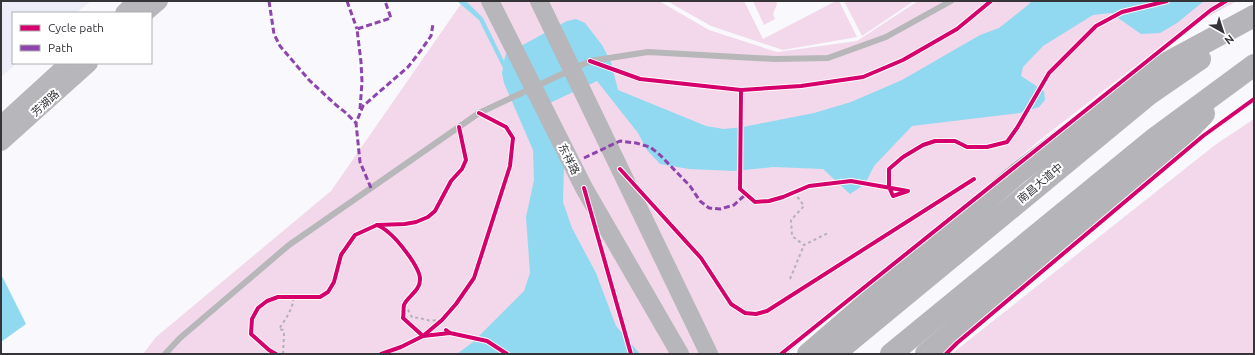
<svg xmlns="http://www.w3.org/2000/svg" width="1255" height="355" font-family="Ubuntu,'Noto Sans SC',sans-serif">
<rect width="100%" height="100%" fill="#f8f8fd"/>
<path fill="#ecedf9" d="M 1,1 L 91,1 L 76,13 L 13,13 L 13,63 L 17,63 L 1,77 Z"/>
<g fill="#f2d8ea">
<path d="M 463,1 L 659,1 L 709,30 L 777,52 L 857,41 L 918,1 L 1237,1 L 1178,33 L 1041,139 L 787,354 L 143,354 L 156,337 L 331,191 Z"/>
<path d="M 667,1 L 744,1 L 763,39 L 836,1 L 839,1 L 857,37 L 783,50 L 711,26 Z"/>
<path d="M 753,1 L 776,1 L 777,4 L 773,14 L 775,19 L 764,25 Z"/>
<path d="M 844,1 L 914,1 L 862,36 Z"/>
<path d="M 1254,119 L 1254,354 L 953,354 L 954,352 L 1215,145 Z"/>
</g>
<g fill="#90d9f0">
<path d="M 457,1 L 466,1 L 483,18 L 504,61 L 506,54 L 567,21 L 576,19 L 585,23 L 602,45 L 611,62 L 618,90 L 706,126 L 724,129 L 743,127 L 814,113 L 851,102 L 902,80 L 980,35 L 999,28 L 1028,5 L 1032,1 L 1204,1 L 1177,23 L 1160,33 L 1141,34 L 1111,13 L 1093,15 L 1043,46 L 1023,67 L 1021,76 L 1044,91 L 1045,100 L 1039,107 L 1020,113 L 912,126 L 874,166 L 865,184 L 850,194 L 823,169 L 773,167 L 734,171 L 689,169 L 660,164 L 647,150 L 638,133 L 597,81 L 539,108 L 564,165 L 563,202 L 572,228 L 596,273 L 616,326 L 640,354 L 457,354 L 473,342 L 524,291 L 530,273 L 526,217 L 534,180 L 533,150 L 504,83 L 502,73 L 503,68 L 479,20 Z"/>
<path d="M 1,274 L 26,324 L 1,342 Z"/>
</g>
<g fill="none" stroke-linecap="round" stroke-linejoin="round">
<g stroke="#b2b2b5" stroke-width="2" stroke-dasharray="3 3" stroke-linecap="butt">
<path d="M 794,192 L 804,206 L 791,220 L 792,236 L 804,245 L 828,233"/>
<path d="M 790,279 L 804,245"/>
<path d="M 404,305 C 409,309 409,314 413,318 C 419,317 422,319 427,320 C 431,321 437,320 442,320"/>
<path d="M 283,354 L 284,334 L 283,330 L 279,329 C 285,320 295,306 293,296"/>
</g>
<path stroke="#b7b7b9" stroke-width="6" d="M 165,354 L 180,338 L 289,245 L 479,113 L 590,61 L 648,52 L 775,59 L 828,58 L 886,37 L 951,1"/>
<g stroke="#b7b6ba" stroke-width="18">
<path d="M 490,1 L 584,188 L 680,354"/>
<path d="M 539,1 L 709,354"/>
<path d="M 124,13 L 137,1"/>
<path d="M 145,13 L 159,1"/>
<path d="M 1,125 L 69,63"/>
<path d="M 1,142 L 89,63"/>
</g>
<g stroke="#b5b4b8" stroke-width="22">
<path d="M 808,354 L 1018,173 L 1152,71 L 1254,16"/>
<path d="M 834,354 L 1148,95 L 1200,59"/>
<path d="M 891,354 L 1155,138 L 1254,65"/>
<path d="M 926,354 L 1169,150 L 1204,114"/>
</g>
<g stroke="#8e44ad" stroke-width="3" stroke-dasharray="6 3" stroke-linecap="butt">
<path d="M 269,1 L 274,34 L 280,46 L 309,80 L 336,105 L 346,113 L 356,123"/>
<path d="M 347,1 L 357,29"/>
<path d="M 360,109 L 362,82 L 361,62 L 357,29 L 391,18 L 385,1"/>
<path d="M 584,158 L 620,141 L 636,143 L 650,147 L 660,155 L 690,186 L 700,201 L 709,208 L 720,209 L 734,205 L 746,194"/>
<path d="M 371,188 L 360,162 L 356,123 L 363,106 L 408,67 L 419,53 L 431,36 L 433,24"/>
</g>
<g stroke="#fff" stroke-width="6">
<g id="cycleway">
<path d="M 590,61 L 640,79 L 741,90 L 801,86 L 863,77 L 903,60 L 957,29 L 991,1"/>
<path d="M 741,90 L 740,189 L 755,202 L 769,201 L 783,197 L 809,186 L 851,181 L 908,191 L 893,196 L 889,187 L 889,169 L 903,157 L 923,145 L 935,141 L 955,141 L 967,147 L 987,147 L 1007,142 L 1017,128 L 1049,73 L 1096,26 L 1122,12 L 1167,1"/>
<path d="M 620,169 L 701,258 L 731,304 L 745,313 L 756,314 L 767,311 L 974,179"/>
<path d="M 584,188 L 631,354"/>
<path d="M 377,225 C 381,227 385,229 388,232 C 397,239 421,268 420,280 C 420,291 407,297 404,305 C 403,309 404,314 403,318 L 423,336 L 450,333"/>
<path d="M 446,330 L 450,333 L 487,341 L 507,354"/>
<path d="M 276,354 L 269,350 L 251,334 L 252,319 L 258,308 L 267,301 L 278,297 L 320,297 L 328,292 L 334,282 L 341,255 L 355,235 L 377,225 L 405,224 L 416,222 L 428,217 L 435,211 L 451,181 L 462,169 L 466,160 L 459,127"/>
<path d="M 381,354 L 401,347 L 423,336 L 442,320 L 456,304 L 474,278 L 510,166 L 513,138 L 506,127 L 479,113"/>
<path d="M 781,354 L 1211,10 L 1226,1"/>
<path d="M 946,354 L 957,343 L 1203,136 L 1254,99"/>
</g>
</g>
<use href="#cycleway" stroke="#d6006c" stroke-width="4"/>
</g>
<g text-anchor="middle" stroke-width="4" stroke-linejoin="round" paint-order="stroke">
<g font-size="11" fill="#343439" stroke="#fff">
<text transform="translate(45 103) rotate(-42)" y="4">芳湖路</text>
<text transform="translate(569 159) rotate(63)" y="4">东祥路</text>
<text transform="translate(1040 183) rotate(-40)" y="4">南昌大道中</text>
</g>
</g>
<rect width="1255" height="355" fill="none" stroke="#343439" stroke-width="4"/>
<rect x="12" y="12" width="140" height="52" fill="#ffffff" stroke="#aeaeb0"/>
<rect x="20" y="25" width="20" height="6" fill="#d6006c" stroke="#aeaeb0"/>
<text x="48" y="32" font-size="12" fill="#343439">Cycle path</text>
<rect x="20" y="45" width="20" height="6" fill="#8e44ad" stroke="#aeaeb0"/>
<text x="48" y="52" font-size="12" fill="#343439">Path</text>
<g transform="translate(1223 32) rotate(141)" stroke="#ffffff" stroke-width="3" paint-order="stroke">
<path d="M0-3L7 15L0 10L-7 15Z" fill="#343439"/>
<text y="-6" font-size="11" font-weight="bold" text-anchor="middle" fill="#343439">N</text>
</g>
</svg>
